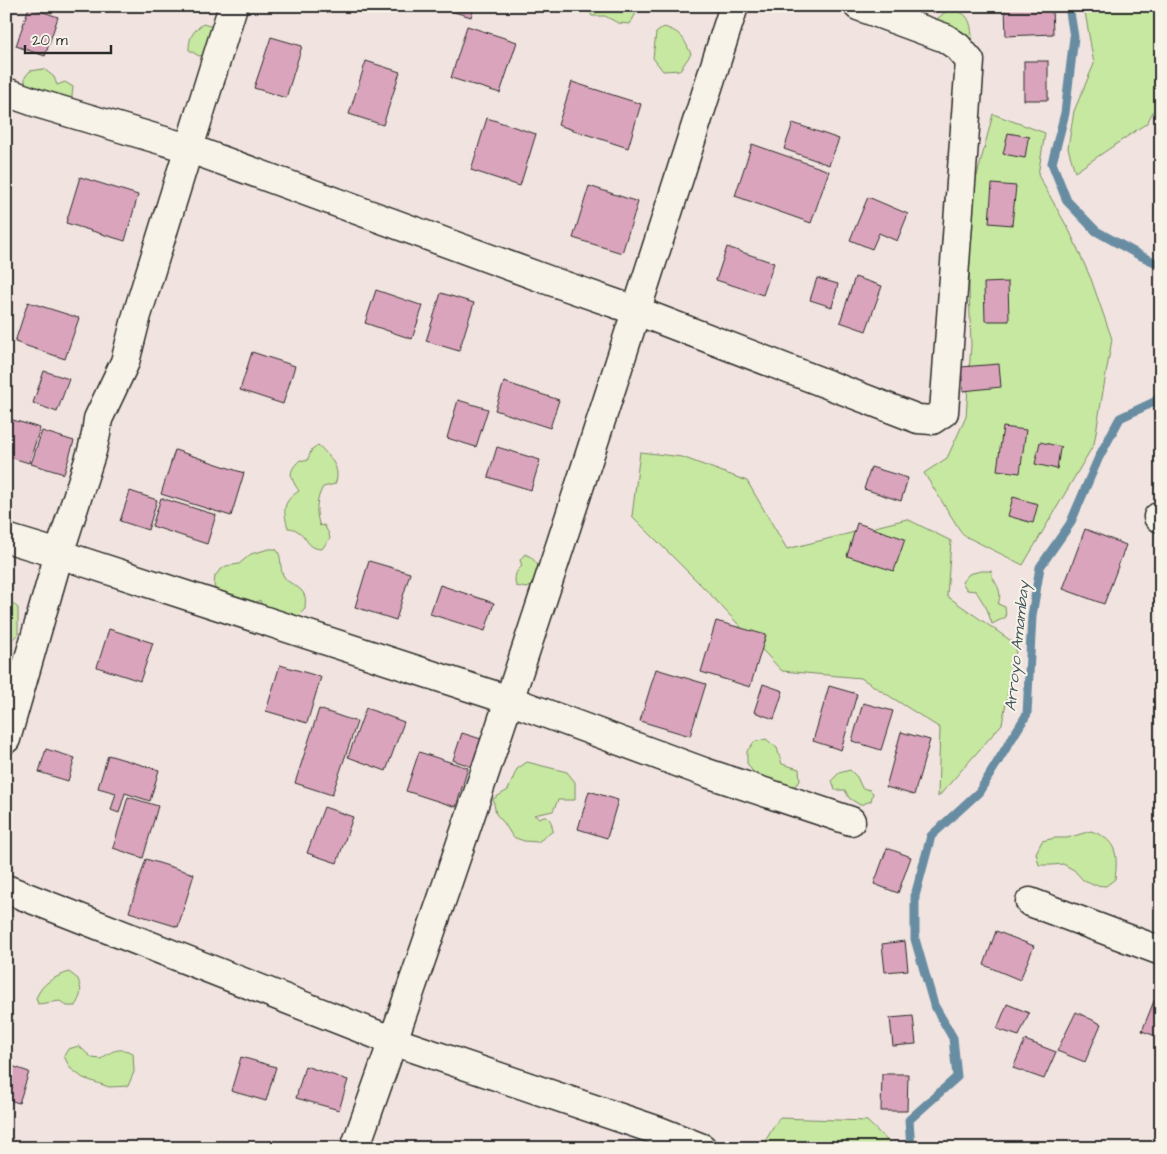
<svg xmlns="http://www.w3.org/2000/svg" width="1167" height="1154" font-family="'Architects Daughter',sans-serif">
<rect width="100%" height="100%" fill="#f1e3df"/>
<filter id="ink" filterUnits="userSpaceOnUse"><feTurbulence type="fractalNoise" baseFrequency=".02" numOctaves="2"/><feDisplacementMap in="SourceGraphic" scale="10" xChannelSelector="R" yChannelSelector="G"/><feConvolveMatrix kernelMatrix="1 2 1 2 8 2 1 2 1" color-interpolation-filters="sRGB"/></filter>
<g filter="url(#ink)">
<g fill="#c7e8a0" stroke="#798a66">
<path d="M 586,6 L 634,6 L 636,13 L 630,24 L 618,23 L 605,16 L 592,16 Z"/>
<path d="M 1084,6 L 1161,6 L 1161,97 L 1147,123 L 1075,172 L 1068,148 L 1074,111 L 1094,64 Z"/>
<path d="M 949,9 C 968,12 971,20 972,38 L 962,46 L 939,37 L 937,19 Z"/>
<path d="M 203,24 L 213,27 L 212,54 L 199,56 L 189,50 C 189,37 193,31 203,24 Z"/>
<path d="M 664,27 C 682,33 683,37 691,54 L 680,70 L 663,71 L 653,58 L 656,33 Z"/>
<path d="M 44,69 L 54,77 L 57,85 L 65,82 L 73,87 L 72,96 L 76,108 L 25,85 L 25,77 L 30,71 Z"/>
<path d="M 993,114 L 1045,133 L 1038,175 L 1070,232 L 1091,279 L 1112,339 L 1094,444 L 1023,565 L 963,535 L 924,473 L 947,458 L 966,417 L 971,345 L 969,288 L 971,199 Z"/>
<path d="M 318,445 C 326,452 338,464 337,476 C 337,479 336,481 335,484 L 323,487 C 316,499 315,513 320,526 L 324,525 L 328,532 L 330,538 L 322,549 C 306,549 308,536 296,530 C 294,529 291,528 288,528 C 283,510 282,502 299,491 C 290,477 287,472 300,460 L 307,461 L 312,449 Z"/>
<path d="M 640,452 L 682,457 L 747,481 L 787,549 L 907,519 L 951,541 L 947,596 L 1017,645 L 1002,724 L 938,797 L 940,728 L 861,678 L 782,671 L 709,593 L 632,516 Z"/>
<path d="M 269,549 L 276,549 C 283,557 279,566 283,575 C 287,585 302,585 305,597 C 306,600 305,605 305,609 L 297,617 L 263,612 L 260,600 L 247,607 L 216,595 L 214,584 L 215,576 L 219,571 L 226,566 L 239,564 L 251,554 Z"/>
<path d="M 525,554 L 531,557 L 543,571 L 542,581 L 527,588 L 516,586 C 514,577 515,572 522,566 L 520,560 Z"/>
<path d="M 981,571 L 991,571 C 993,584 1004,588 998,604 L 1005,607 L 1006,617 L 992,624 L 987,609 L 976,591 L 967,590 L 962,582 L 969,574 Z"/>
<path d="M 6,599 L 8,599 L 18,608 L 18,634 L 6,646 Z"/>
<path d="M 766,739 L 777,748 L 782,764 L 799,769 L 800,781 L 784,796 L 765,779 L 753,772 L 747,763 L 747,751 L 754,742 Z"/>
<path d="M 527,762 L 567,772 L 575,782 L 575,800 L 558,800 L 553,811 L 534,815 L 539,818 L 544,816 C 552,819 551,823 553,831 L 538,842 L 524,841 L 513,837 L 504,823 L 496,814 L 493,799 L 508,790 L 517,769 Z"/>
<path d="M 850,770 L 857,777 L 862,788 L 870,790 L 873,793 L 871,801 L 860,805 L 849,798 L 845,790 L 835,790 L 832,780 L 839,773 Z"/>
<path d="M 1091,831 C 1117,840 1118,854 1115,879 L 1106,886 L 1093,885 L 1083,880 L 1074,870 L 1063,864 L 1052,865 L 1039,865 L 1036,853 L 1042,841 L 1055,838 L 1067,838 Z"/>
<path d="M 69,972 L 78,979 C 82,991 82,994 75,1006 L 67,1006 L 60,1001 L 38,1004 L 36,998 C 43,982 53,978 69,972 Z"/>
<path d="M 79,1046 L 92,1058 L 101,1059 C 112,1050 120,1047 133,1053 L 134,1072 L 128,1086 L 109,1087 L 83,1078 L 70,1068 L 64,1056 L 68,1049 Z"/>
<path d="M 779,1118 L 867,1121 L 895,1148 L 761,1148 Z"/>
</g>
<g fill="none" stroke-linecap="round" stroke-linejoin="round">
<g stroke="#688da2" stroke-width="9">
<path d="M 1069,6 L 1074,37 L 1065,113 L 1052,163 L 1067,201 L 1096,231 L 1139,255 L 1161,265"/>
<path d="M 911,1148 L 909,1120 L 957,1077 L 953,1038 L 934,1005 L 915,939 L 915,896 L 931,836 L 979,792 L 1027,714 L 1032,616 L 1040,567 L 1070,524 L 1099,457 L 1120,418 L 1154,402 L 1161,397"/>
</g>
</g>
<g fill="#daa5bc" stroke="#2b2b2b">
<path d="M 434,6 L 475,6 L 471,17 Z"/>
<path d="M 29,7 L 58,17 L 45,56 L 16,46 Z"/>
<path d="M 1052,7 L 1053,34 L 1006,36 L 1005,8 Z"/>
<path d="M 467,26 L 517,42 L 500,93 L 451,78 Z"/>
<path d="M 271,37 L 302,46 L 286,98 L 254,88 Z"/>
<path d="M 366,61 L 400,72 L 383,125 L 349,114 Z"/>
<rect x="1024" y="61" width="24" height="39"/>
<path d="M 572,82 L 641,104 L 628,148 L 558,125 Z"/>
<path d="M 487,118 L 536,134 L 520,186 L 471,170 Z"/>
<path d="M 793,123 L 839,139 L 829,165 L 784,149 Z"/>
<path d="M 1008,133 L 1030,137 L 1028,139 L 1025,158 L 1003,154 Z"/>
<path d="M 752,144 L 829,171 L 811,223 L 735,196 Z"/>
<path d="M 80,177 L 138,195 L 125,241 L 66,223 Z"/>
<path d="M 992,184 L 1016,186 L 1012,225 L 989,223 Z"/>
<path d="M 589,186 L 638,202 L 622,253 L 573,238 Z"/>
<path d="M 868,197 L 908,214 L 897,241 L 879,233 L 872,249 L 850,240 Z"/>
<path d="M 727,247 L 774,263 L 763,295 L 716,280 Z"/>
<path d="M 855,277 L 882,286 L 866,331 L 840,322 Z"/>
<path d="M 817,278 L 838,284 L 832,307 L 810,300 Z"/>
<path d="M 1008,282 L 1009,321 L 985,321 L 984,283 Z"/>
<path d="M 376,290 L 423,306 L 412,339 L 365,323 Z"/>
<path d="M 441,293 L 474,303 L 459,351 L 426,341 Z"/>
<path d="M 28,302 L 79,318 L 65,359 L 15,342 Z"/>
<path d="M 252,352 L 295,366 L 283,404 L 240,390 Z"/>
<path d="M 999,364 L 1001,387 L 963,391 L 961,367 Z"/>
<path d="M 44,371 L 69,379 L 57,412 L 33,403 Z"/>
<path d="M 504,382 L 559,400 L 550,428 L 495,410 Z"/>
<path d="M 458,400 L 488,409 L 476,447 L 447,438 Z"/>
<path d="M 6,418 L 40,428 L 29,463 L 6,456 Z"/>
<path d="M 1003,427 L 1026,430 L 1020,473 L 997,470 Z"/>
<path d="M 42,431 L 74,441 L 64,474 L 31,464 Z"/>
<path d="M 1040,442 L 1062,447 L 1060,449 L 1057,469 L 1035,464 Z"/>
<path d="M 497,447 L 540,460 L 531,490 L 488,477 Z"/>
<path d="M 175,450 L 244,473 L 231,516 L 161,494 Z"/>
<path d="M 871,467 L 908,478 L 901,501 L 864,489 Z"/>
<path d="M 130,491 L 157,500 L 148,530 L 120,521 Z"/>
<path d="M 1013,497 L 1038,504 L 1033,523 L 1008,516 Z"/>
<path d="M 161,498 L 216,515 L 207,544 L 152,526 Z"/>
<path d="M 857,523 L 905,539 L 894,571 L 847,556 Z"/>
<path d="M 1085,529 L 1126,545 L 1104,604 L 1063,589 Z"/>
<path d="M 369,561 L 410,573 L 396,620 L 355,607 Z"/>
<path d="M 440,585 L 494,603 L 485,631 L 430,614 Z"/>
<path d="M 716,621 L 766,635 L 750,687 L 701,672 Z"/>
<path d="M 109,629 L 153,643 L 140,681 L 97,667 Z"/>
<path d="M 280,665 L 321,677 L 307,723 L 266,711 Z"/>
<path d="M 656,669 L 706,684 L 690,736 L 640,721 Z"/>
<path d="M 763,684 L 783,691 L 774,719 L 754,712 Z"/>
<path d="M 829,686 L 857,694 L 841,750 L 813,741 Z"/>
<path d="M 863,703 L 893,711 L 881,750 L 852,741 Z"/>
<path d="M 366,708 L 404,722 L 386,771 L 348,757 Z"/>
<path d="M 319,709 L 357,722 L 332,795 L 295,783 Z"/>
<path d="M 901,732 L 930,740 L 914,795 L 886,787 Z"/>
<path d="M 462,733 L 484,740 L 475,768 L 453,760 Z"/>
<path d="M 46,749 L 75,758 L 68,781 L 39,772 Z"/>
<path d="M 419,752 L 468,768 L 456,807 L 406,791 Z"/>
<path d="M 108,755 L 159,770 L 150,801 L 125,793 L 119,813 L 111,810 L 116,793 L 98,788 Z"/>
<path d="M 589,791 L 618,800 L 607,838 L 578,829 Z"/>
<path d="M 128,797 L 158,806 L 143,858 L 113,848 Z"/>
<path d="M 324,807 L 353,817 L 337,863 L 307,853 Z"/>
<path d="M 887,848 L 911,857 L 898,893 L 874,884 Z"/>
<path d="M 146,859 L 194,874 L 178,927 L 129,912 Z"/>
<path d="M 996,931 L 1034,946 L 1020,980 L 984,965 Z"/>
<path d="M 905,941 L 908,970 L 885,972 L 882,944 Z"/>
<path d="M 1154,1001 L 1161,1003 L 1161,1038 L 1142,1031 Z"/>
<path d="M 1007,1004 L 1029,1013 L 1019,1036 L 997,1029 Z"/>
<path d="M 1076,1012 L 1101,1024 L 1085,1062 L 1057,1051 Z"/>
<path d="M 913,1016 L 916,1044 L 893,1046 L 890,1018 Z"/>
<path d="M 1025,1040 L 1056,1052 L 1044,1079 L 1013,1068 Z"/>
<path d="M 241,1057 L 276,1067 L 266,1101 L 231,1091 Z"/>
<path d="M 6,1064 L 29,1072 L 19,1103 L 6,1099 Z"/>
<path d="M 305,1066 L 348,1080 L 339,1110 L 296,1098 Z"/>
<path d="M 882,1074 L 908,1074 L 907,1111 L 881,1111 Z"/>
</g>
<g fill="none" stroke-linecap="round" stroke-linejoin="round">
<g stroke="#2b2b2b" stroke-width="31">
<g id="street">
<path d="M 6,92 L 40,104 L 188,148 L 548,280 L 637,311 L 918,419 L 932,420 L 944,412 L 970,61 L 958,47 L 945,38 L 858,6"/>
<path d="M 1158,517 L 1161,518"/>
<path d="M 6,538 L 59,554 L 509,700 L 704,772 L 851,821"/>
<path d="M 6,739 L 59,554 L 92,451 L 96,434 L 98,419 L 125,362 L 137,315 L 233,6"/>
<path d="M 6,889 L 393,1041 L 659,1131 L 702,1148"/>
<path d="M 1030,902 L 1161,951"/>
<path d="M 355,1148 C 490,770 612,388 734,6"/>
</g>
</g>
<use href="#street" stroke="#f7f3e8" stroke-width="28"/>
</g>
</g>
<g text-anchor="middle" stroke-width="4" stroke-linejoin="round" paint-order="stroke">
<g font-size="16" font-style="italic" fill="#44545d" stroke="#f7f3e8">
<text transform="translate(1016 646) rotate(-84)" y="6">Arroyo Amambay</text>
</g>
</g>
<rect width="1167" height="1154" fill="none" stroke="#f7f3e8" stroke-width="25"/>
<rect x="12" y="12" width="1142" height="1129" fill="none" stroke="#2b2b2b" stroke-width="2" filter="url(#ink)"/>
<path d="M25 45v8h86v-8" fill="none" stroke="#2b2b2b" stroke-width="2.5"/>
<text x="32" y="45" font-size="15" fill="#2b2b2b" stroke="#f7f3e8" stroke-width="4" paint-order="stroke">20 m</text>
</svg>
